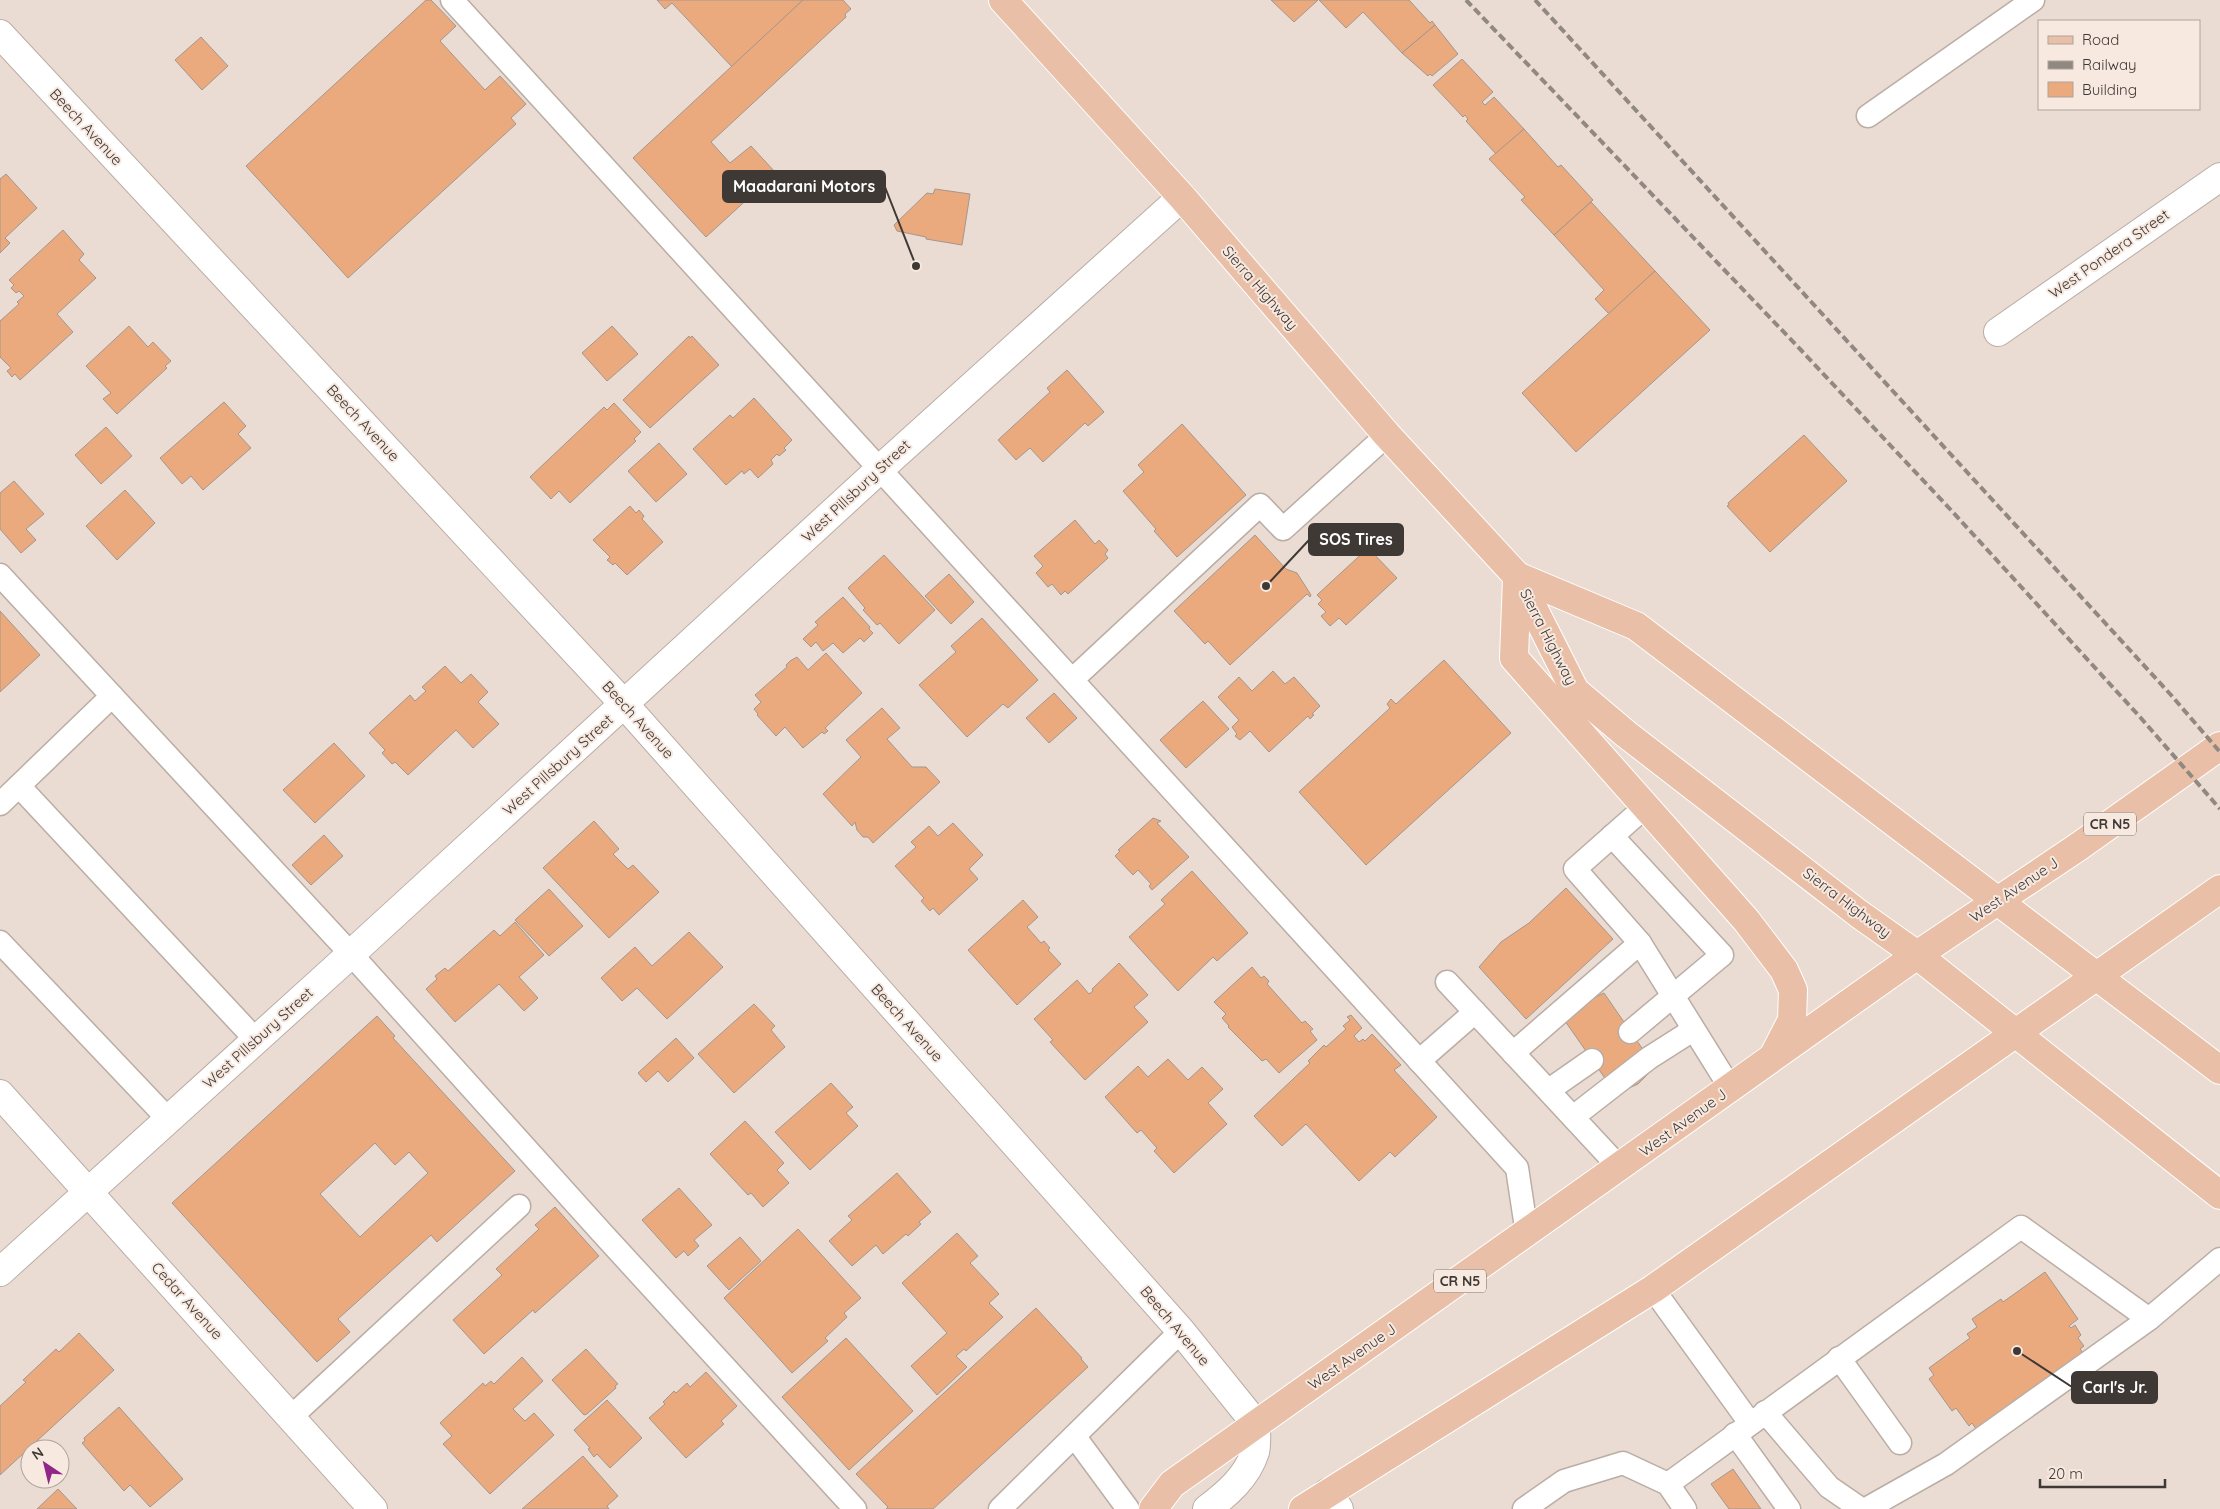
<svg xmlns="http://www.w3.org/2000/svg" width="2220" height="1509" font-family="Quicksand,sans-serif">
<rect width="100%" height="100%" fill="#eadcd3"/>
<g fill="#eaaa7e" stroke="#a3968e" fill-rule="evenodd">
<path d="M 426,0 L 431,0 L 456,26 L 440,41 L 485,90 L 500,76 L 526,104 L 511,118 L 516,124 L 348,278 L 246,166 Z"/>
<path d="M 657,0 L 803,0 L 732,67 L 672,3 L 665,9 Z"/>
<path d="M 803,0 L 843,0 L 851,9 L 845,14 L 846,17 L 711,142 L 730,163 L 751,146 L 776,173 L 706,237 L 633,158 Z"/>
<path d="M 1271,0 L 1318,0 L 1294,22 Z"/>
<path d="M 1319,0 L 1409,0 L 1430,23 L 1432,21 L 1435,25 L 1402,53 L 1363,12 L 1346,28 Z"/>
<path d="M 1435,25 L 1458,54 L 1432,76 L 1430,74 L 1428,76 L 1402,53 Z"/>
<path d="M 201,37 L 228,66 L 202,90 L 175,60 Z"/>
<path d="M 1462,59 L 1493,92 L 1482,102 L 1485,105 L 1494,97 L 1524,129 L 1496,154 L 1466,121 L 1468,119 L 1465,115 L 1463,117 L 1433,85 Z"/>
<path d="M 1524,129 L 1558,167 L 1561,165 L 1593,200 L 1554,235 L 1521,200 L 1525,197 L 1489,159 Z"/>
<path d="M 6,174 L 37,208 L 5,238 L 10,243 L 0,253 L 0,179 Z"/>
<path d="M 935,189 L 970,194 L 962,245 L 926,239 L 926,237 L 897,231 L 894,225 L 927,193 L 933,194 Z"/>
<path d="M 1591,202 L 1655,271 L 1609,314 L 1595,299 L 1604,290 L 1554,235 Z"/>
<path d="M 63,230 L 84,254 L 79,260 L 96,278 L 57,314 L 73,332 L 20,380 L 15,374 L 12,377 L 7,371 L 11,368 L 0,357 L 0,321 L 19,304 L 17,302 L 24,296 L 19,291 L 16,293 L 11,288 L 14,285 L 9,280 Z"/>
<path d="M 1655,271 L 1710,330 L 1576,452 L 1522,393 Z"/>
<path d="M 129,326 L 148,347 L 153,342 L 171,361 L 165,366 L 167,368 L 117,414 L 103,399 L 111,393 L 86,366 Z"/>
<path d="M 612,326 L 638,354 L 607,381 L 582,353 Z"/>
<path d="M 689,336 L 690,338 L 692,336 L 719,365 L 650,428 L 623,400 Z"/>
<path d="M 1067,370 L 1104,412 L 1088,426 L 1085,423 L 1043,462 L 1030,448 L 1016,460 L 998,440 L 1050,392 L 1047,388 Z"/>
<path d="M 754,398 L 792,440 L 784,448 L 786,450 L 779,456 L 777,454 L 771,460 L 773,464 L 758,478 L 750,469 L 744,474 L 742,471 L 726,485 L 693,449 L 730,415 L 733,418 Z"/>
<path d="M 224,402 L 246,426 L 238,434 L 251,448 L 203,490 L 191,476 L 182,484 L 160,458 Z"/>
<path d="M 614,403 L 641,432 L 634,439 L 636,441 L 570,503 L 559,491 L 551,499 L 530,477 L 604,407 L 607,410 Z"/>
<path d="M 1182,424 L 1246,495 L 1177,557 L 1154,531 L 1156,529 L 1123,491 L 1144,472 L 1138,465 Z"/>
<path d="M 106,427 L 132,456 L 101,484 L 75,455 Z"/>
<path d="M 1804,435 L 1847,481 L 1770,552 L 1727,506 L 1729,505 L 1728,503 Z"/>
<path d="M 659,443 L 687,474 L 656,502 L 628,471 Z"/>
<path d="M 14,481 L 44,514 L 26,529 L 36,540 L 21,553 L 0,529 L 0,493 Z"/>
<path d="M 125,490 L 155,523 L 117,560 L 86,526 Z"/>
<path d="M 630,506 L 636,513 L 639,510 L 644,516 L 642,519 L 663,542 L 627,575 L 615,563 L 613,565 L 607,560 L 610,557 L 593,540 Z"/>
<path d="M 1075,520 L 1095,544 L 1099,540 L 1108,550 L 1105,554 L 1108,558 L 1068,594 L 1065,591 L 1061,595 L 1052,584 L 1048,587 L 1036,573 L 1043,566 L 1034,556 Z"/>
<path d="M 1255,535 L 1286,569 L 1297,573 L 1311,595 L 1310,597 L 1307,594 L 1230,665 L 1208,641 L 1205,644 L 1174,611 Z"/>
<path d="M 1368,548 L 1397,578 L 1346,625 L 1339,618 L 1330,626 L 1321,616 L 1326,612 L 1318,604 L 1322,600 L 1317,595 Z"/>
<path d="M 884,555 L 935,610 L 899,644 L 880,623 L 877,625 L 863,610 L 865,608 L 848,588 Z"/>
<path d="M 949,574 L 974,602 L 951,624 L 925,596 Z"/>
<path d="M 843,597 L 870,627 L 869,629 L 873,633 L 864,642 L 860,638 L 843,653 L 833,643 L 823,651 L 816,642 L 811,647 L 803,639 L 818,625 L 815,622 Z"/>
<path d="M 0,611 L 40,655 L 0,692 Z"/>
<path d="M 982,618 L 1038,680 L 1008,708 L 1003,704 L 967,737 L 919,685 L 956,652 L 951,646 Z"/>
<path d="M 826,653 L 862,693 L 825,728 L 828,731 L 824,734 L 822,732 L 803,748 L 785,727 L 776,736 L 757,715 L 758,714 L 754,709 L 761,702 L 755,695 L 787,667 L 786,665 L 790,661 L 797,657 L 808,670 Z"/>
<path d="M 1444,660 L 1511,733 L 1366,865 L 1299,792 L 1390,708 L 1387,704 L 1391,699 L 1396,704 Z"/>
<path d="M 445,666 L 461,683 L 471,674 L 488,692 L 478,702 L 499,724 L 473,748 L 456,730 L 408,775 L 395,762 L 392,764 L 382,753 L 385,750 L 369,733 L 410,695 L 415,701 L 426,691 L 422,687 Z"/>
<path d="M 1273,671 L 1285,684 L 1294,677 L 1320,706 L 1312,714 L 1314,715 L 1310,719 L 1308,716 L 1269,752 L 1250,731 L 1240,740 L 1235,736 L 1237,734 L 1232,727 L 1239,720 L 1218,697 L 1239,677 L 1252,691 Z"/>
<path d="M 1054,693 L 1077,718 L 1049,743 L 1026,718 Z"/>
<path d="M 1203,701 L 1229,729 L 1186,768 L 1160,740 Z"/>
<path d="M 882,708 L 900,728 L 887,739 L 912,767 L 926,767 L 940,782 L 873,843 L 868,837 L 863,837 L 857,830 L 855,822 L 852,826 L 823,794 L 861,757 L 846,740 Z"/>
<path d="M 334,743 L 365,776 L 315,823 L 283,790 Z"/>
<path d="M 1153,818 L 1161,821 L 1157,823 L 1189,857 L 1152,890 L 1149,886 L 1151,884 L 1138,870 L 1133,875 L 1115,856 L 1120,851 L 1118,850 Z"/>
<path d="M 594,821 L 619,849 L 613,854 L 628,869 L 633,865 L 659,892 L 609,938 L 543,868 Z"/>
<path d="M 953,823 L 983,855 L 969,869 L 978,879 L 939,915 L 933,908 L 930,911 L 921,901 L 924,898 L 895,866 L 916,847 L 911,842 L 929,826 L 938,836 Z"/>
<path d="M 324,835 L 343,856 L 311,885 L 292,865 Z"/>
<path d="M 1192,871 L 1248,933 L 1217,961 L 1213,957 L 1178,991 L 1129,937 L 1165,904 L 1161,900 Z"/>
<path d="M 1566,888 L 1613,939 L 1526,1019 L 1479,967 L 1501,942 L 1529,923 Z"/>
<path d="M 549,889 L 583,926 L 549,956 L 515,920 Z"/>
<path d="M 1023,900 L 1038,917 L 1027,927 L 1041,943 L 1044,941 L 1050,948 L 1048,950 L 1061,964 L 1017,1005 L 968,950 Z"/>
<path d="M 515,922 L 544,955 L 519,977 L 538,998 L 524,1011 L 499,984 L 455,1022 L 426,989 L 437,979 L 435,976 L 445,968 L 448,971 L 494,930 L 500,936 Z"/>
<path d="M 689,932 L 723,967 L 667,1019 L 637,988 L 622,1001 L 601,978 L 635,947 L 652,966 Z"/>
<path d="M 1119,963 L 1148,995 L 1134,1007 L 1148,1022 L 1085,1080 L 1050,1042 L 1053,1040 L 1034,1019 L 1077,980 L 1089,994 L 1093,991 L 1092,989 Z"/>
<path d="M 1252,967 L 1261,978 L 1264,976 L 1269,981 L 1267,984 L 1302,1023 L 1305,1021 L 1313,1029 L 1310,1031 L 1317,1040 L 1279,1073 L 1266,1059 L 1262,1061 L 1228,1027 L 1229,1026 L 1222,1018 L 1226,1014 L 1214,1002 Z"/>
<path d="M 1604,993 L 1655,1067 L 1638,1084 L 1616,1094 L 1565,1021 L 1582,1004 Z"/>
<path d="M 754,1004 L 775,1026 L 771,1030 L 785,1047 L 734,1093 L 698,1054 Z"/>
<path d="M 1351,1015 L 1362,1028 L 1354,1036 L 1359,1042 L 1363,1039 L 1365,1041 L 1372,1034 L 1401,1065 L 1394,1070 L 1437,1117 L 1395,1157 L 1390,1152 L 1359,1181 L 1306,1124 L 1282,1146 L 1254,1116 L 1310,1063 L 1308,1061 L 1324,1045 L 1326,1047 L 1346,1029 L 1343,1026 L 1350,1020 L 1347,1017 Z"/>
<path d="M 377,1016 L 395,1036 L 393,1038 L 515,1171 L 437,1242 L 431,1235 L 338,1319 L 350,1332 L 317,1362 L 172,1203 ZM 375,1143 L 395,1165 L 409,1152 L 428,1173 L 360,1237 L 320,1194 Z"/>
<path d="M 676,1038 L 694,1058 L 668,1082 L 658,1071 L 646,1082 L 638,1073 Z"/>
<path d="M 1168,1059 L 1188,1080 L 1202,1067 L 1223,1089 L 1208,1103 L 1227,1124 L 1174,1173 L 1154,1151 L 1157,1148 L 1141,1130 L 1137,1133 L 1105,1097 L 1138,1066 L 1148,1077 Z"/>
<path d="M 831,1083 L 853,1107 L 846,1113 L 858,1126 L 810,1170 L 775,1132 Z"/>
<path d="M 745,1121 L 784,1163 L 777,1170 L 789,1183 L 763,1207 L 751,1193 L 748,1195 L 710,1154 Z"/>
<path d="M 897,1173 L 931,1212 L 919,1222 L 921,1224 L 908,1236 L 906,1234 L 883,1254 L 876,1245 L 852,1266 L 829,1241 L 852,1220 L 848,1216 Z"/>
<path d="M 679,1188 L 712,1225 L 694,1240 L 699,1246 L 688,1256 L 684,1251 L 676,1258 L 642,1220 Z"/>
<path d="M 555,1207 L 599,1256 L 535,1313 L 533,1310 L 484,1354 L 453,1320 L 502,1275 L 496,1269 L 539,1229 L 535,1225 Z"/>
<path d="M 798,1229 L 861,1298 L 844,1313 L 847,1317 L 825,1338 L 828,1341 L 792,1373 L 724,1298 Z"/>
<path d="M 957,1233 L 978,1256 L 970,1263 L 999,1294 L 989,1303 L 1003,1317 L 966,1351 L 964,1349 L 956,1356 L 967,1367 L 937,1395 L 911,1366 L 947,1333 L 902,1283 Z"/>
<path d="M 740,1237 L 761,1261 L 729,1290 L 707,1266 Z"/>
<path d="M 2045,1272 L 2078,1319 L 2069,1326 L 2071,1328 L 2075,1325 L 2081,1335 L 2078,1338 L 2084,1346 L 2080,1349 L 2083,1353 L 2032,1388 L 2036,1393 L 1979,1433 L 1972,1423 L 1969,1426 L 1956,1408 L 1952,1411 L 1929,1379 L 1934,1375 L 1929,1368 L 1970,1338 L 1967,1334 L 1977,1327 L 1972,1319 L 2001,1299 L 2003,1302 Z"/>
<path d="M 1036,1308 L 1082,1358 L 1081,1359 L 1088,1367 L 933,1509 L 886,1509 L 888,1507 L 856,1474 Z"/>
<path d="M 79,1333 L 114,1370 L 0,1475 L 0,1406 L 26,1382 L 23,1380 L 56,1349 L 59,1352 Z"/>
<path d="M 846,1338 L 913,1411 L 849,1470 L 782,1397 Z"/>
<path d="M 586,1349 L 618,1384 L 615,1386 L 616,1388 L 587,1414 L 584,1415 L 552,1380 Z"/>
<path d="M 522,1357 L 543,1381 L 513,1409 L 525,1421 L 534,1413 L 554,1435 L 490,1494 L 443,1444 L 452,1436 L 440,1423 L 483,1383 L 485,1386 L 491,1381 L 494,1384 Z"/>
<path d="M 706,1372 L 737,1406 L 721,1421 L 724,1424 L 686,1458 L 649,1418 L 665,1404 L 663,1402 L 674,1391 L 676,1393 L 687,1383 L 690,1387 Z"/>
<path d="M 607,1400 L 642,1438 L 610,1468 L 597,1454 L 594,1457 L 588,1449 L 590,1448 L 574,1430 Z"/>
<path d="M 119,1407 L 183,1479 L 150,1507 L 130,1485 L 124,1491 L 82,1443 L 85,1441 L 84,1438 Z"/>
<path d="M 583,1456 L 618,1496 L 607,1506 L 609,1509 L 522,1509 Z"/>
<path d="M 1733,1469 L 1761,1509 L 1729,1509 L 1711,1484 Z"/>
<path d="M 58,1489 L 77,1509 L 37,1509 Z"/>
</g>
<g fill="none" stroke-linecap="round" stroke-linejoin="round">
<g stroke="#baada4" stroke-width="25">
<g id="service">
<path d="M 452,0 L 1517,1168 L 1527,1234"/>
<path d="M 1868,116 L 2033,0"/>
<path d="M 0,575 L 351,954 L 603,1234 L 855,1509"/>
<path d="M 1073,679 L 1260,505 L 1283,529 L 1387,435"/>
<path d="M 19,786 L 256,1040"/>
<path d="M 0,804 L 112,696"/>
<path d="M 1612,836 L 1722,955 L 1630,1032"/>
<path d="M 0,942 L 169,1120"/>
<path d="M 1640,943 L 1731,1089"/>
<path d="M 1447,982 L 1475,1012"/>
<path d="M 1513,1053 L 1640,943 L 1575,869 L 1645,807"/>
<path d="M 1419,1061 L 1475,1012 L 1620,1168"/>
<path d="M 1549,1090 L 1592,1060"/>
<path d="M 1573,1117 L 1649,1058 L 1693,1030"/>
<path d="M 1653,1289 L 1750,1423"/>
<path d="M 1839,1358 L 1900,1443"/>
<path d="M 1765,1412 L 1829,1487 L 1861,1509"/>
<path d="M 291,1417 L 519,1206"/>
<path d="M 1735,1434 L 1789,1509"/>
<path d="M 1075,1437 L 1128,1509"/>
<path d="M 1668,1484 L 2021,1227 L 2149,1319 L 2220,1259"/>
<path d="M 1000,1509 L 1181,1331"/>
<path d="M 1524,1509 L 1564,1481 L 1623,1463 L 1668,1484 L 1685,1509"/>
<path d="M 1866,1509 L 1946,1464 L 2149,1319"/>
</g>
</g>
<g stroke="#baada4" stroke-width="30">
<g id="minor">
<path d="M 0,34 L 624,704 L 1181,1331 L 1256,1424 C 1256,1433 1257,1444 1255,1452 C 1247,1477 1227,1494 1207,1509"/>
<path d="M 1998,332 L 2220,177"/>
<path d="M 0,1094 L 373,1509"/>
<path d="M 0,1272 L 351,954 L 880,469 L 1182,197"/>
<path d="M 1327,1493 L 1339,1509"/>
</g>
</g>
<g stroke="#fff" stroke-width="30">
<g id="primary">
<path d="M 1003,0 L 1182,197 L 1387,435 L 1517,576 L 1575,691 L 1626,734 L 1859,914 L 1917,955 L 2220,1195"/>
<path d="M 1517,576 L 1636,626 L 2220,1070"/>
<path d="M 1517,578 L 1514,658 L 1746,920 L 1784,970 L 1793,990 L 1792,1020 L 1774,1055"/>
<path d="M 1153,1509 L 1172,1484 L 1917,955 L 2078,847 L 2220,746"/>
<path d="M 1303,1509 L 1653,1289 L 2220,889"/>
</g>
</g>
<use href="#service" stroke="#fff" stroke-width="22"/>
<use href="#minor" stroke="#fff" stroke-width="28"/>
<use href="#primary" stroke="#e9c0a7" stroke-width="28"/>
<g stroke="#918882" stroke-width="4" stroke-dasharray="8 4" stroke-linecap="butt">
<path d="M 1466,0 L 1800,349 L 1950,509 L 2140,717 L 2220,809"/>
<path d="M 1535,0 L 2171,695 L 2220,752"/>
</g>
</g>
<g text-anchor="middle" stroke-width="4" stroke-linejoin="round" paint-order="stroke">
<g fill="#f7e9e0" stroke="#766e69" stroke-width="1">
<rect x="2084" y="812.5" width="52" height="23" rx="4"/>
<rect x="1434" y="1269.5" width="52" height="23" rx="4"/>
</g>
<g font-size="14" font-weight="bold" fill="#3f3936">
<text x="2110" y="829">CR N5</text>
<text x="1460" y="1286">CR N5</text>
</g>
<g font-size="15" fill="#3f3936" stroke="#f7e9e0">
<text transform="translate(86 127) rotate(47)" y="5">Beech Avenue</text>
<text transform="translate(2109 254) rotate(-35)" y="5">West Pondera Street</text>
<text transform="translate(1260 288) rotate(49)" y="5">Sierra Highway</text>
<text transform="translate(363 423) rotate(47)" y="5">Beech Avenue</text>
<text transform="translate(856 491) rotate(-43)" y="5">West Pillsbury Street</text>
<text transform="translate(1548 637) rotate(63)" y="5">Sierra Highway</text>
<text transform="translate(638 720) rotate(48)" y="5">Beech Avenue</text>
<text transform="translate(558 765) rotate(-42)" y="5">West Pillsbury Street</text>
<text transform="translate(2014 890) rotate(-34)" y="5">West Avenue J</text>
<text transform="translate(1847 903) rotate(37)" y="5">Sierra Highway</text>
<text transform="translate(907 1023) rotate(48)" y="5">Beech Avenue</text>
<text transform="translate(258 1038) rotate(-42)" y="5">West Pillsbury Street</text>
<text transform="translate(1683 1123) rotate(-36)" y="5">West Avenue J</text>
<text transform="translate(187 1301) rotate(48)" y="5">Cedar Avenue</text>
<text transform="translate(1175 1326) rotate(50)" y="5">Beech Avenue</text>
<text transform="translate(1352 1357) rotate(-35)" y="5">West Avenue J</text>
</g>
</g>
<path fill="none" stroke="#3f3936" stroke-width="2" d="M916 266L885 187M1266 586L1309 540M2017 1351L2072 1387"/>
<g fill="#3f3936" stroke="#f7e9e0" stroke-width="2">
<circle cx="916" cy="266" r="5"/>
<circle cx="1266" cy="586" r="5"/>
<circle cx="2017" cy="1351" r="5"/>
</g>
<g fill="#3f3936" stroke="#3f3936" stroke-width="2">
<rect x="723" y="171" width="162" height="31" rx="5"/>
<rect x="1309" y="524" width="94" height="31" rx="5"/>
<rect x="2072" y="1372" width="85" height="31" rx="5"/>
</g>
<g font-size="16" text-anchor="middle" font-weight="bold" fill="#fff">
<text x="804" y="192">Maadarani Motors</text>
<text x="1356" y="545">SOS Tires</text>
<text x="2115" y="1393">Carl's Jr.</text>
</g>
<rect x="2038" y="20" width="162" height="90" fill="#f7e9e0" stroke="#ada39c"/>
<rect x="2048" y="36" width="25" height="8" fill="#e9c0a7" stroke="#ada39c"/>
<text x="2082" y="45" font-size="15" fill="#3f3936">Road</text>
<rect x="2048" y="61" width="25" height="8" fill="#918882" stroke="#ada39c"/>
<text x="2082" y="70" font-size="15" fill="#3f3936">Railway</text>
<rect x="2048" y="82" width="25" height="15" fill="#eaaa7e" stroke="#ada39c"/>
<text x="2082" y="95" font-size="15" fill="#3f3936">Building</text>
<g transform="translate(45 1464) rotate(325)"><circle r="24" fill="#f7e9e0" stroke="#ada39c"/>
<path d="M0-4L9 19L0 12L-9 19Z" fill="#912588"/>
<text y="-8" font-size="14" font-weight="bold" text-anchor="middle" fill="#3f3936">N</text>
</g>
<path d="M2040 1479v8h125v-8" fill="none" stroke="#3f3936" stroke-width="2.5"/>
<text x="2048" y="1479" font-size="15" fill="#3f3936" stroke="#f7e9e0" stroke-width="4" paint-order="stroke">20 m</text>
</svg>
